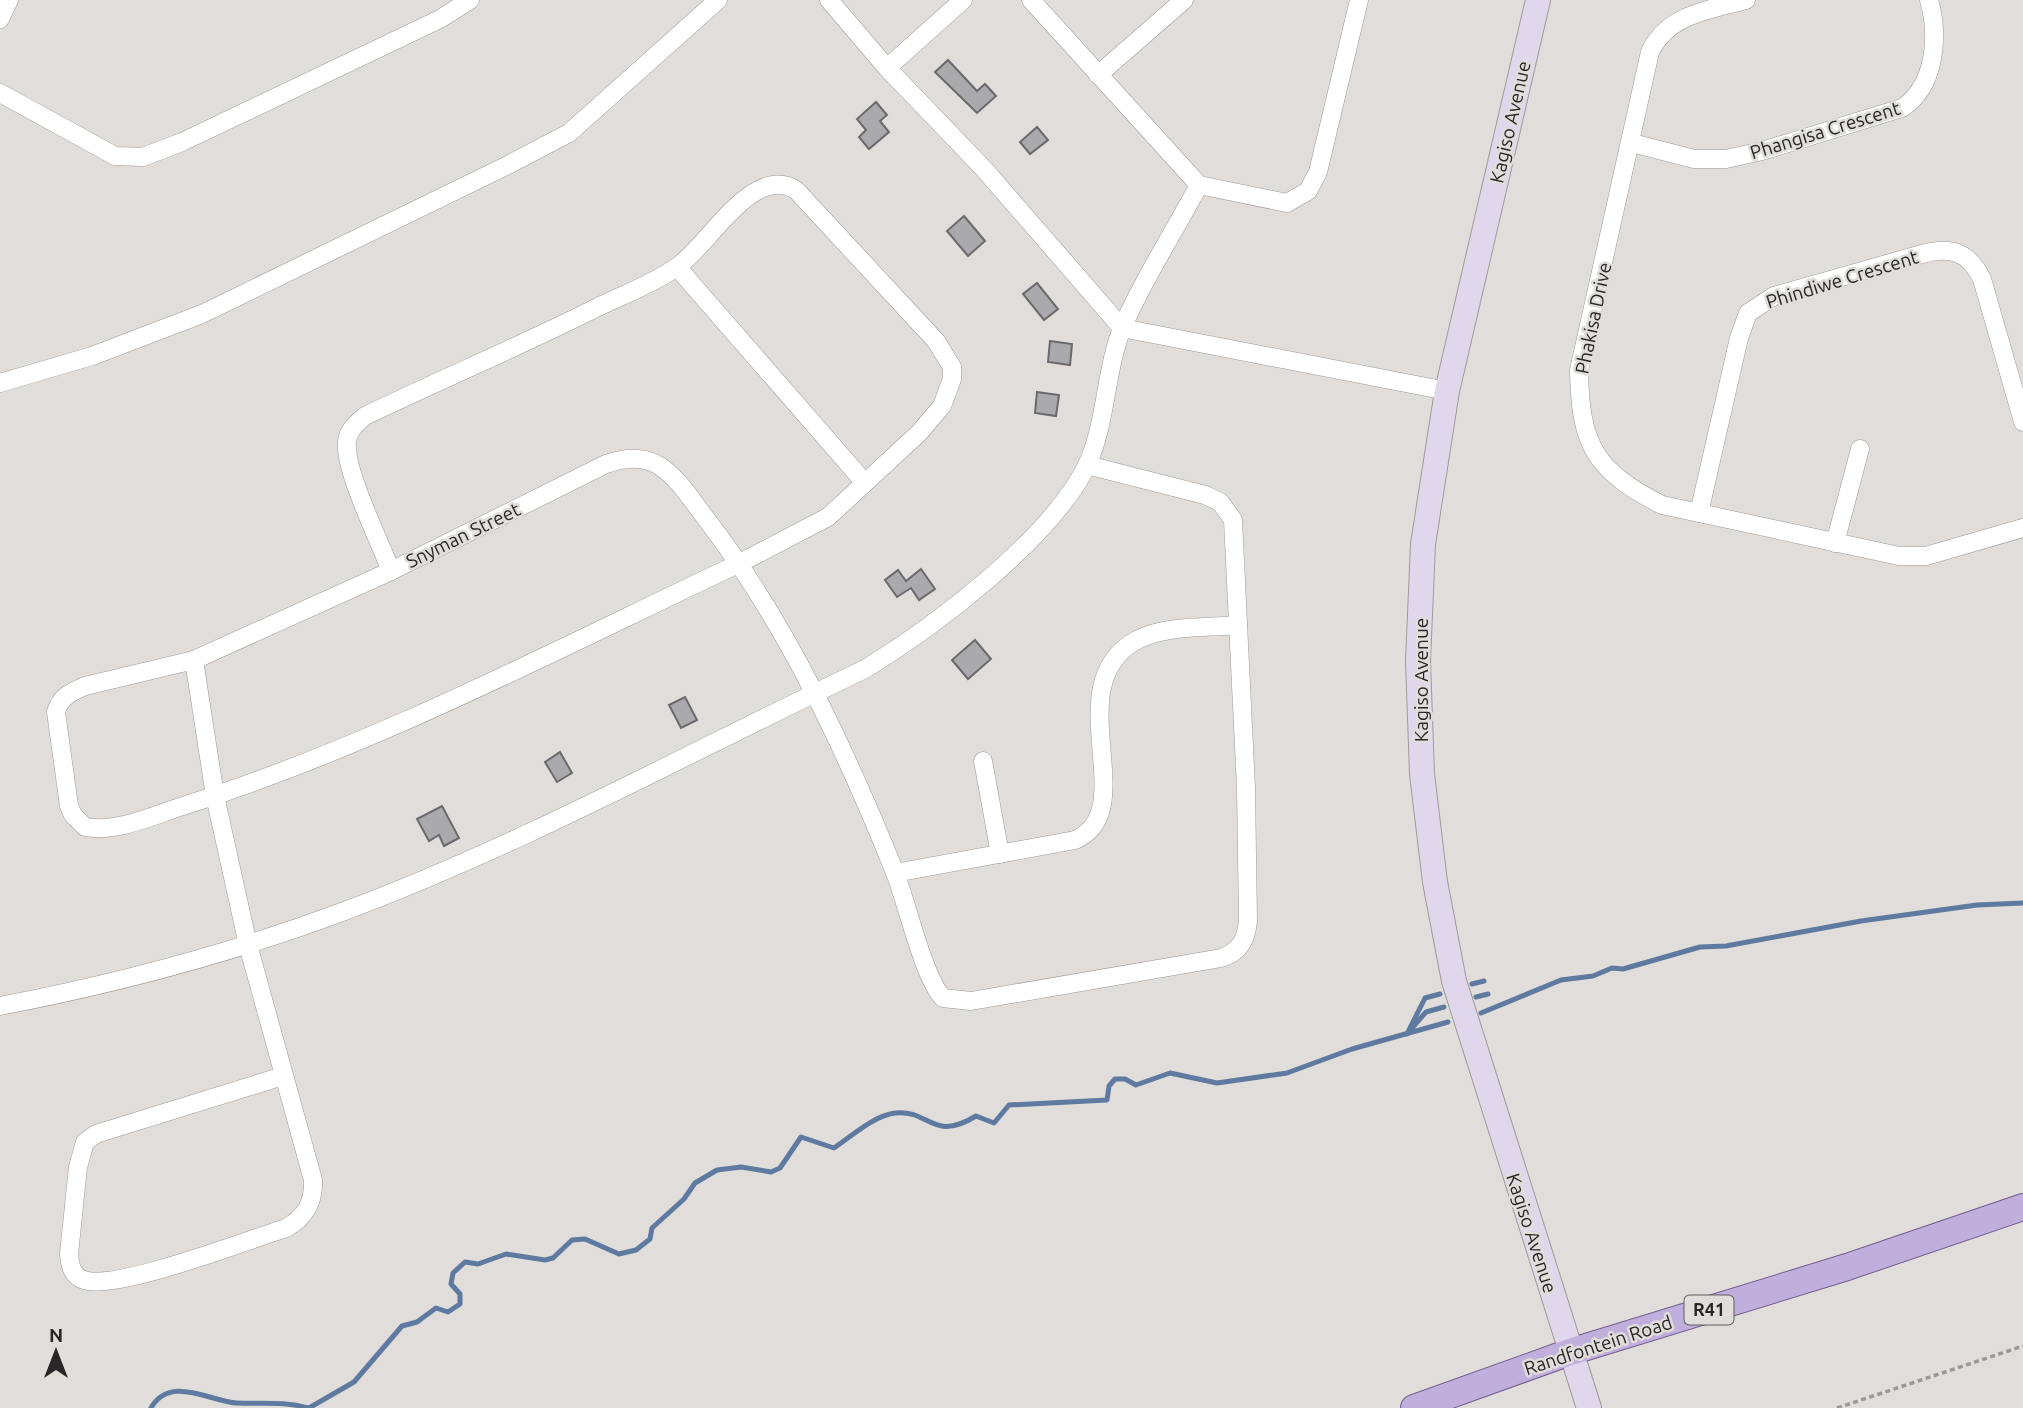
<svg xmlns="http://www.w3.org/2000/svg" width="2023" height="1408" font-family="Ubuntu,sans-serif">
<rect width="100%" height="100%" fill="#e1dddb"/>
<g fill="none" stroke-linecap="round" stroke-linejoin="round">
<g stroke="#5e7aa0" stroke-width="5">
<path d="M 1472,984 L 1484,981"/>
<path d="M 1476,997 L 1488,994"/>
<path d="M 1481,1013 L 1561,980 L 1593,976 L 1612,968 L 1623,969 L 1700,947 L 1726,946 L 1861,921 L 1977,905 L 2023,903"/>
<path d="M 1412,1028 L 1426,1012 L 1444,1007"/>
<path d="M 1407,1034 L 1425,998 L 1440,994"/>
<path d="M 151,1408 C 170,1374 211,1402 237,1403 C 263,1404 284,1401 308,1408"/>
<path d="M 309,1408 L 354,1382 L 402,1326 L 417,1322 L 436,1308 L 448,1312 L 460,1304 L 460,1294 L 451,1284 L 453,1273 L 465,1262 L 478,1264 L 506,1254 L 545,1260 L 553,1258 L 572,1240 L 585,1239 L 619,1254 L 636,1250 L 650,1239 L 652,1228 L 684,1199 L 695,1183 L 717,1170 L 741,1167 L 771,1172 L 780,1168 L 801,1137 L 834,1148 C 852,1136 873,1116 895,1113 C 930,1109 932,1143 976,1116 L 994,1123 L 1009,1105 L 1107,1100 L 1109,1086 L 1115,1079 L 1125,1079 L 1136,1085 L 1170,1073 L 1217,1083 L 1287,1073 L 1352,1049 L 1448,1022"/>
</g>
</g>
<g fill="#aaaaad" stroke="#6a6a6d" stroke-width="2">
<path d="M 948,60 L 977,91 L 985,84 L 996,96 L 977,113 L 935,72 Z"/>
<path d="M 876,102 L 887,115 L 880,121 L 889,132 L 869,149 L 859,137 L 866,130 L 857,119 Z"/>
<path d="M 1037,127 L 1048,140 L 1030,154 L 1020,142 Z"/>
<path d="M 964,216 L 985,241 L 968,256 L 947,231 Z"/>
<path d="M 1037,283 L 1058,309 L 1044,320 L 1023,294 Z"/>
<path d="M 1050,341 L 1072,344 L 1070,365 L 1048,362 Z"/>
<path d="M 1037,392 L 1059,395 L 1056,416 L 1035,413 Z"/>
<path d="M 921,569 L 935,589 L 919,600 L 911,588 L 897,597 L 885,580 L 898,570 L 906,581 Z"/>
<path d="M 975,640 L 991,659 L 968,679 L 952,660 Z"/>
<path d="M 685,697 L 697,720 L 681,728 L 669,705 Z"/>
<path d="M 560,752 L 572,773 L 557,782 L 545,762 Z"/>
<path d="M 442,806 L 459,838 L 444,846 L 439,835 L 429,841 L 417,819 Z"/>
</g>
<g fill="none" stroke-linecap="round" stroke-linejoin="round">
<g stroke="#9d9a98" stroke-width="19">
<g id="street">
<path d="M 829,0 L 887,68 L 984,169 L 1122,328 L 1447,391"/>
<path d="M 1031,0 L 1199,185 L 1287,203 L 1308,191 L 1318,172 L 1359,0"/>
<path d="M 1746,0 C 1709,10 1668,14 1650,52 L 1579,370 C 1580,445 1595,471 1662,505 L 1899,556 L 1926,556 L 2023,528"/>
<path d="M 0,19 L 9,0"/>
<path d="M 887,68 L 963,0"/>
<path d="M 1098,75 L 1184,0"/>
<path d="M 0,93 L 115,156 L 143,157 L 182,142 L 440,19 L 470,0"/>
<path d="M 1632,143 L 1694,159 L 1726,159 L 1762,151 L 1902,108 C 1936,86 1939,35 1929,0"/>
<path d="M 677,267 L 865,483"/>
<path d="M 0,383 L 92,356 L 202,314 L 508,165 L 569,133 L 718,0"/>
<path d="M 1699,513 L 1739,338 L 1748,313 L 1774,296 L 1922,254 C 1951,246 1969,252 1982,279 L 2023,422"/>
<path d="M 1835,543 L 1860,449"/>
<path d="M 194,660 L 391,571"/>
<path d="M 983,761 L 1000,854"/>
<path d="M 895,873 L 1075,840 C 1144,811 1055,684 1137,640 C 1165,625 1207,628 1238,625"/>
<path d="M 0,1006 C 115,984 232,953 342,912 C 522,845 692,751 865,669 C 934,627 1052,538 1087,465 C 1107,422 1105,369 1123,326 C 1144,278 1174,232 1199,185"/>
<path d="M 283,1076 L 96,1134 L 85,1142 L 78,1167 L 69,1254 C 70,1266 72,1276 84,1280 C 116,1291 248,1240 286,1228 C 306,1217 314,1202 313,1180 L 248,945 L 215,796 L 194,660 L 85,686 C 71,692 60,697 56,712 L 69,806 L 73,815 L 85,827 C 116,833 154,815 183,806 C 376,745 557,649 740,563 L 828,517 L 919,433 L 942,406 L 952,379 L 952,367 L 936,341 L 796,190 C 753,163 709,245 677,267 C 653,284 622,295 596,308 C 520,346 442,379 365,416 C 356,424 348,430 347,442 C 344,470 380,542 391,571 L 606,464 C 623,458 642,456 658,465 C 678,477 693,502 707,520 C 787,624 845,749 894,870 C 907,902 923,977 943,998 L 971,1001 L 1221,958 C 1240,952 1246,940 1248,921 L 1246,788 L 1233,520 L 1220,502 L 1205,495 L 1087,465"/>
</g>
</g>
<g stroke="#9d9a98" stroke-width="26">
<path id="secondary" d="M 1538,0 L 1447,391 L 1423,544 L 1418,661 L 1422,774 L 1435,882 L 1454,981 L 1589,1408"/>
</g>
<g stroke="#705d8d" stroke-width="28">
<path id="primary" d="M 1414,1408 L 1570,1352 L 1847,1267 L 2023,1207"/>
</g>
<path stroke="#9b9897" stroke-width="3.5" stroke-dasharray="5 3.5" stroke-linecap="butt" d="M 1837,1408 L 2023,1346"/>
<use href="#street" stroke="#fff" stroke-width="18"/>
<use href="#secondary" stroke="#e0d7ed" stroke-width="24"/>
<use href="#primary" stroke="#c0afdc" stroke-width="26"/>
</g>
<g text-anchor="middle" stroke-width="5" stroke-linejoin="round" paint-order="stroke">
<rect fill="#e1dddb" stroke="#605d5c" stroke-width="2" x="1684.5" y="1295.5" width="49" height="29" rx="5"/>
<g font-size="18" font-weight="bold" fill="#282626">
<text x="1709" y="1316">R41</text>
</g>
<g font-size="19" fill="#282626" stroke="#e1dddb">
<text transform="translate(1510 122) rotate(-77)" y="7">Kagiso Avenue</text>
<text transform="translate(1825 130) rotate(-17)" y="7">Phangisa Crescent</text>
<text transform="translate(1842 279) rotate(-17)" y="7">Phindiwe Crescent</text>
<text transform="translate(1593 318) rotate(-78)" y="7">Phakisa Drive</text>
<text transform="translate(463 535) rotate(-26)" y="7">Snyman Street</text>
<text transform="translate(1421 680) rotate(-90)" y="7">Kagiso Avenue</text>
<text transform="translate(1532 1233) rotate(72)" y="7">Kagiso Avenue</text>
<text transform="translate(1598 1345) rotate(-18)" y="7">Randfontein Road</text>
</g>
</g>
<g transform="translate(56 1352)" stroke="#e1dddb" stroke-width="5" paint-order="stroke">
<path d="M0-5L12 26L0 18L-12 26Z" fill="#282626"/>
<text y="-10" font-size="19" font-weight="bold" text-anchor="middle" fill="#282626">N</text>
</g>
</svg>
